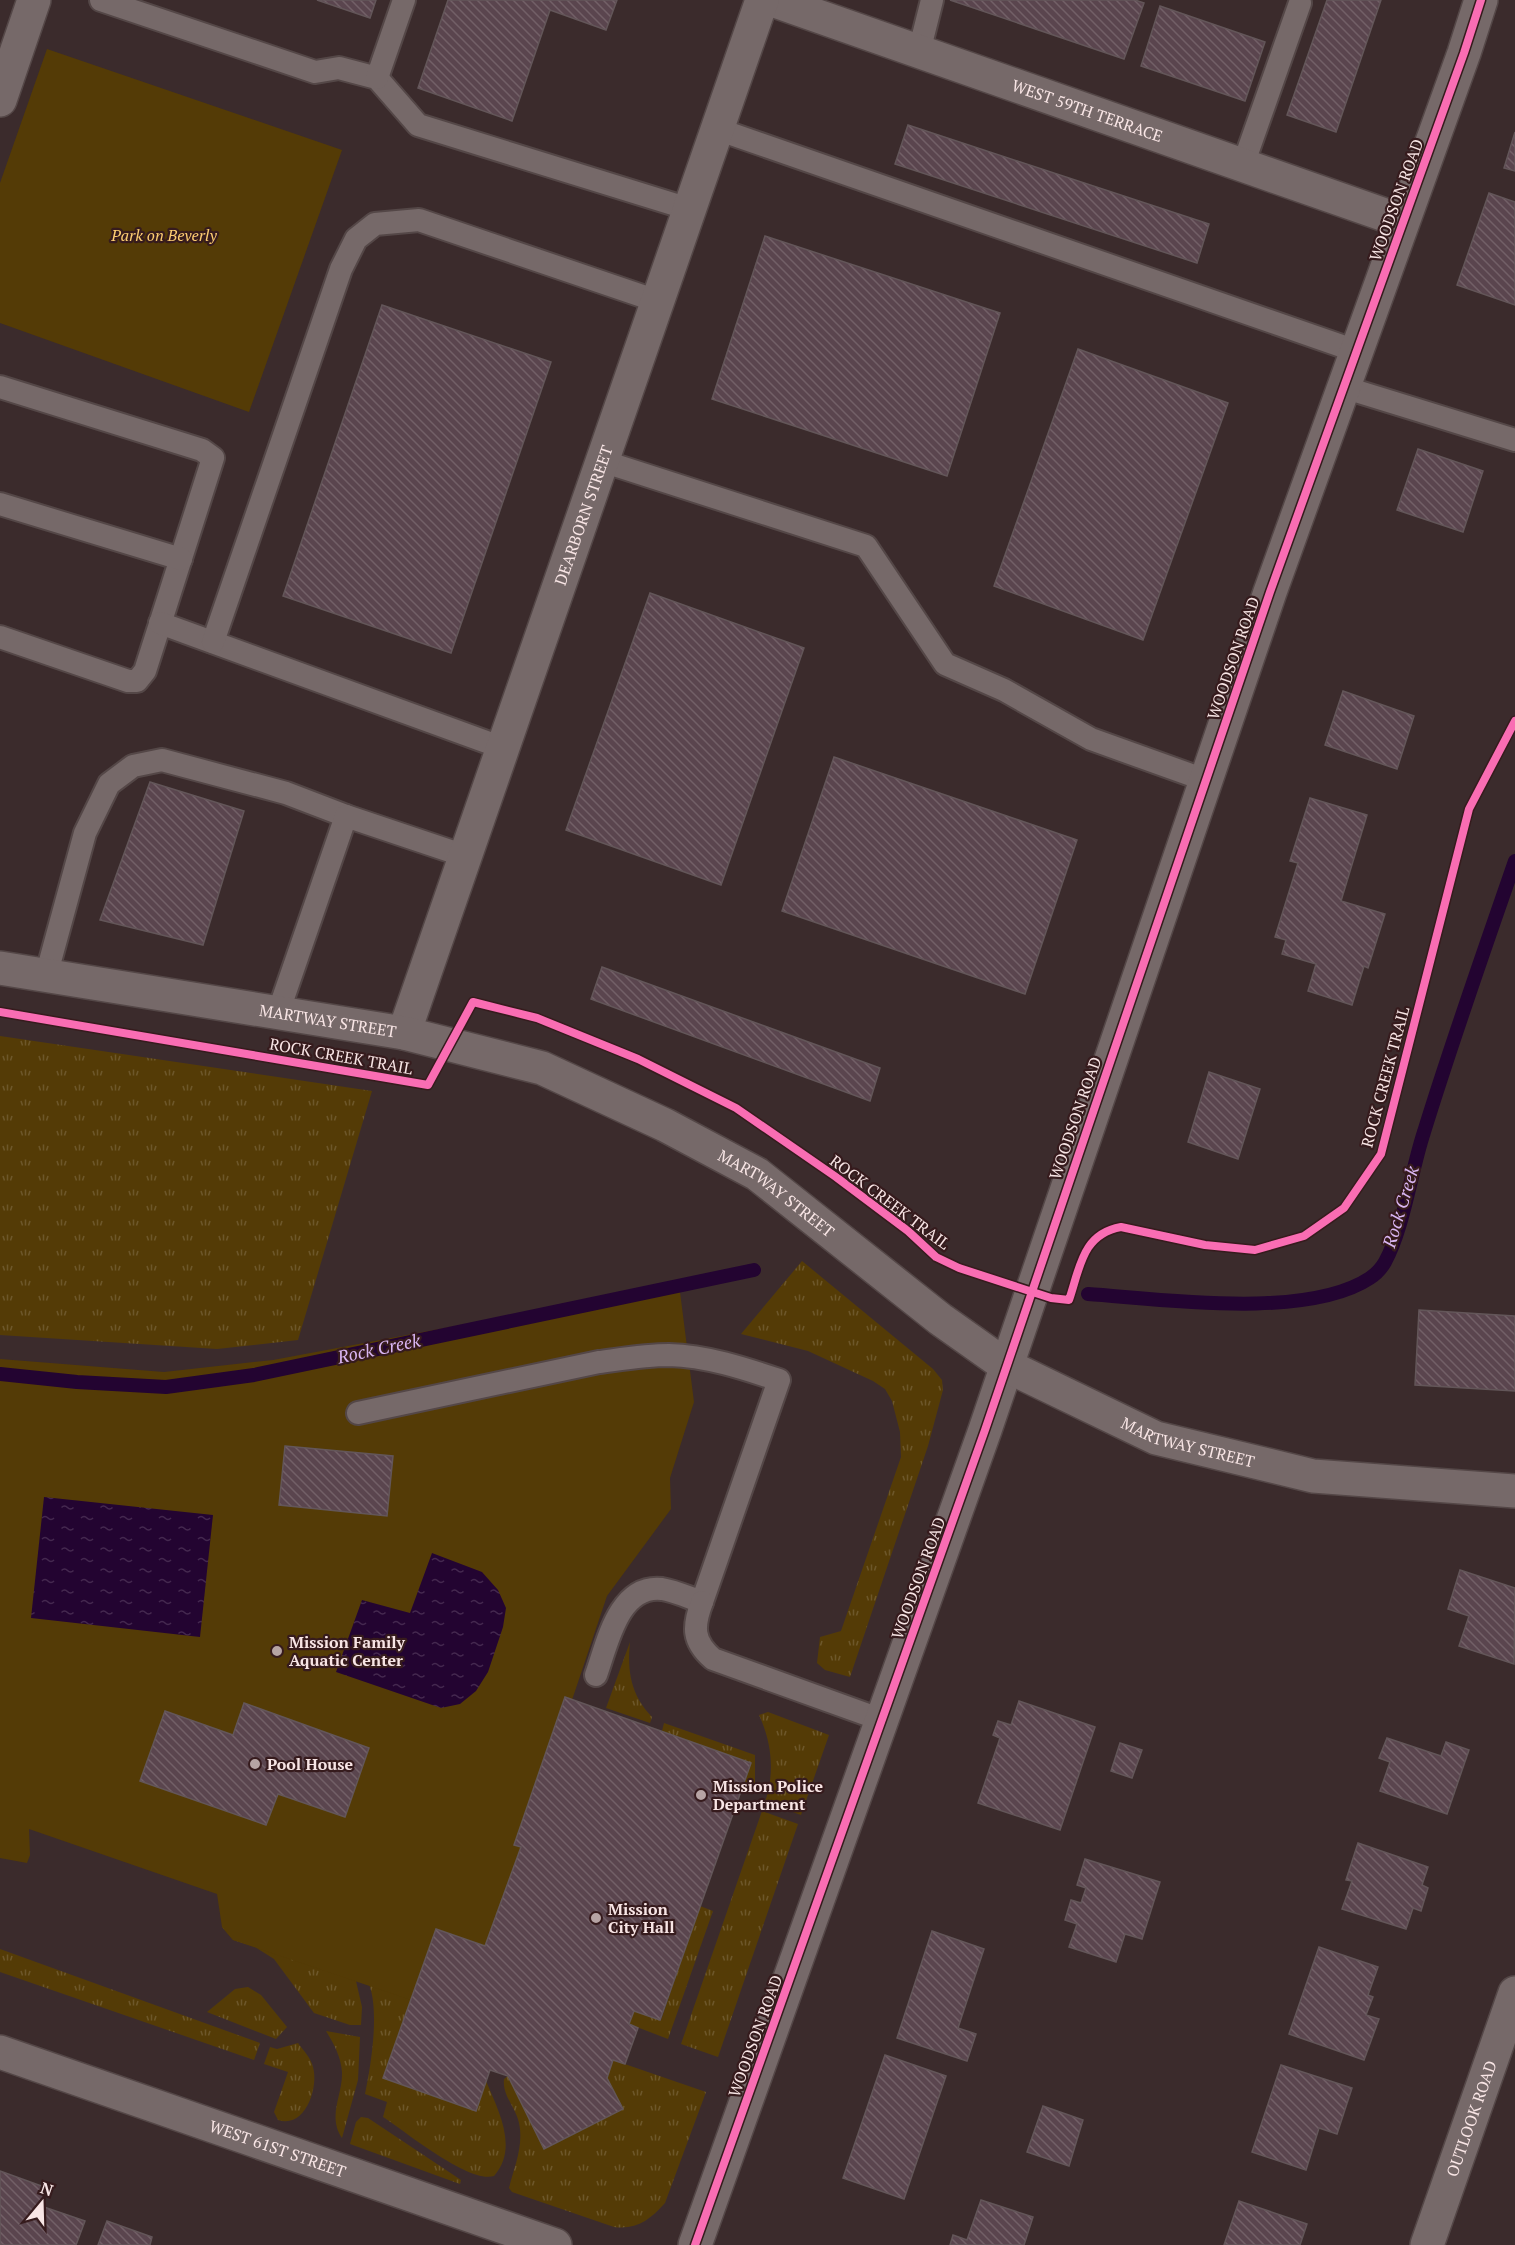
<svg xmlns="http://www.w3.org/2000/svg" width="1515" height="2245" font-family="'PT Serif',serif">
<defs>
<pattern id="grass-tufts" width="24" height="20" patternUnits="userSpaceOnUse" patternTransform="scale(1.5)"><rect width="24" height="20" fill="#543b06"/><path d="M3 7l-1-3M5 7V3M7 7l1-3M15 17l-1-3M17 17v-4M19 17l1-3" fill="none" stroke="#6d572a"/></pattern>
<pattern id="water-ripples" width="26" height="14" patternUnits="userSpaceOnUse" patternTransform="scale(1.5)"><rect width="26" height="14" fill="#230431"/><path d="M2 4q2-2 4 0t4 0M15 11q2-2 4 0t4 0" fill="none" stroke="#44284f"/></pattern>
<pattern id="building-back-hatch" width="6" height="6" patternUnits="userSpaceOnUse" patternTransform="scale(1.5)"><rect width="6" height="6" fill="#5a454e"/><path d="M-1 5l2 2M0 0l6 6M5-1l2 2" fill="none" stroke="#726067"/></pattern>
</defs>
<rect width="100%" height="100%" fill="#3b2b2c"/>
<g fill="url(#grass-tufts)">
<path d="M 0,1036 L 372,1091 L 298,1340 L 217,1349 L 0,1335 Z"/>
<path d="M 802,1261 L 933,1369 L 942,1380 L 943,1390 L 928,1446 L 850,1677 L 825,1670 L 817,1663 L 820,1637 L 841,1631 L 901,1457 L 900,1432 L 892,1401 L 885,1389 L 873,1381 L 808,1351 L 741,1334 Z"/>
<path d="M 564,1588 L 565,1697 L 436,1929 L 383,2078 L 476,2111 L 486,2081 C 498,2110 519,2148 494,2176 C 469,2184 405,2131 383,2117 L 387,2102 L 365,2094 C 371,2065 379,2015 370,1987 C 367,1978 362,1969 359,1961 Z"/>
<path d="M 630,1642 C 627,1672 631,1695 652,1717 L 650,1723 L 606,1708 Z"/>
<path d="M 768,1712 L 829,1735 L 801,1815 L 765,1802 C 775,1773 772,1743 759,1715 Z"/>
<path d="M 664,1723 L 755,1755 L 755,1786 L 744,1783 L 751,1763 L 662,1731 Z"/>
<path d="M 762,1811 L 798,1824 L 718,2057 L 681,2044 Z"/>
<path d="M 700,1906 L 713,1911 L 668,2039 L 629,2024 L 634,2011 L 661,2020 Z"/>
<path d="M 222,1927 L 356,1981 L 362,2007 L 361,2025 L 350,2025 L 314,2013 L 274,1959 L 255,1947 L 233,1940 Z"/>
<path d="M 0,1949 L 260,2043 L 254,2060 L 0,1972 Z"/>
<path d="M 248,1987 L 261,1995 L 287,2027 L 276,2039 L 207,2012 L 235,1989 Z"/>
<path d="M 326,2031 L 360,2037 L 358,2080 L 342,2138 C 327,2116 343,2095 342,2072 C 341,2057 334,2044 326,2031 Z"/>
<path d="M 298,2043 C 303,2050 311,2058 313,2067 C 319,2088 305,2129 278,2120 L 274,2112 L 288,2072 L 264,2064 L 270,2047 L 277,2049 Z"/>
<path d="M 613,2060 L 706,2092 L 665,2203 C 650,2220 636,2230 614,2227 L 512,2192 L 509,2188 C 514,2167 524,2146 519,2123 C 516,2108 502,2095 504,2079 L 508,2076 L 545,2149 L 623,2109 L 607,2078 Z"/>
<path d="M 361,2117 L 368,2118 L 461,2180 L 460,2184 L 350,2144 L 356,2122 Z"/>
</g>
<g fill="#543b06">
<path d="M 47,49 L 342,150 L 249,412 L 0,323 L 0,183 Z"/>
<path d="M 679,1284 L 694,1402 L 670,1478 L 671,1509 L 607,1596 L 572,1700 L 565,1697 L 515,1844 L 521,1847 L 485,1946 L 436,1929 L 411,2000 L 233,1940 L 222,1927 L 217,1894 L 29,1829 L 30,1855 L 27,1863 L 0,1858 L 0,1359 L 164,1372 L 273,1360 Z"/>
</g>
<g fill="url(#water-ripples)">
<path d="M 44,1497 L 213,1515 L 200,1637 L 31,1618 Z"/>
<path d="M 432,1553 L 482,1572 L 498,1590 L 506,1608 L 503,1627 L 488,1672 L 476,1691 L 460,1704 L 441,1708 L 336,1672 L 362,1600 L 410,1613 Z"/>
</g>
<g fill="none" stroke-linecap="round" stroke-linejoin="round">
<g stroke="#230431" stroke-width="14">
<path d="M 1088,1294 C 1161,1299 1307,1320 1370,1278 C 1376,1274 1381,1269 1385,1262 C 1404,1227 1411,1171 1424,1132 C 1452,1041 1484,951 1515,861"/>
<path d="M 0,1374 L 77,1382 L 166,1387 L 254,1375 L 754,1270"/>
</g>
</g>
<g fill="url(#building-back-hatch)" stroke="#635659" stroke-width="1.5">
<path d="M 317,0 L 376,0 L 370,18 Z"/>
<path d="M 448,0 L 617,0 L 606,30 L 550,10 L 512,121 L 418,88 Z"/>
<path d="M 950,0 L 1135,0 L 1144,3 L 1124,59 Z"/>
<path d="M 1327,0 L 1381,0 L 1336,132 L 1287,115 Z"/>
<path d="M 1160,6 L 1265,42 L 1245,101 L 1141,66 Z"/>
<path d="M 908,125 L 1209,224 L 1197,263 L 895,164 Z"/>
<path d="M 1515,132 L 1515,171 L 1504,168 Z"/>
<path d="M 1489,193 L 1515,202 L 1515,305 L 1457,285 Z"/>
<path d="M 765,236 L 1000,313 L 947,476 L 712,399 Z"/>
<path d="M 382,305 L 551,362 L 451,653 L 283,596 Z"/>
<path d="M 1078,349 L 1228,403 L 1143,640 L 994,586 Z"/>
<path d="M 1418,449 L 1483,471 L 1463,532 L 1397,510 Z"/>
<path d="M 650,593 L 804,648 L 721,885 L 566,830 Z"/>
<path d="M 1343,691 L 1414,716 L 1397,769 L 1325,745 Z"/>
<path d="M 834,757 L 1077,840 L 1025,994 L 782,911 Z"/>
<path d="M 150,782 L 244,811 L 203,945 L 100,920 Z"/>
<path d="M 1310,798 L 1367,815 L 1341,901 L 1385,914 L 1368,968 L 1364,966 L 1352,1005 L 1308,991 L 1316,964 L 1282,954 L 1286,940 L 1275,937 L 1298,863 L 1290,861 Z"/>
<path d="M 602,967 L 880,1068 L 870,1101 L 591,999 Z"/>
<path d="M 1209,1072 L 1260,1089 L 1238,1159 L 1188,1142 Z"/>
<path d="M 1419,1310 L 1515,1316 L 1515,1391 L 1415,1385 Z"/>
<path d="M 285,1446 L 393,1456 L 387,1516 L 279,1505 Z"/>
<path d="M 1460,1570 L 1515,1588 L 1514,1664 L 1459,1646 L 1469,1616 L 1448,1609 Z"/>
<path d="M 565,1697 L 751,1763 L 660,2020 L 634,2011 L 629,2024 L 638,2028 L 625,2064 L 613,2060 L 607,2078 L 623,2109 L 544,2149 L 508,2076 L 490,2070 L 476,2111 L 383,2078 L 436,1929 L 485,1946 L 521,1847 L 514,1845 Z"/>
<path d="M 1019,1701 L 1095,1727 L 1060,1830 L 978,1803 L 1000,1738 L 993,1735 L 998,1721 L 1011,1725 Z"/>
<path d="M 244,1703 L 369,1748 L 345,1817 L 278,1794 L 266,1825 L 140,1781 L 165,1711 L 233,1735 Z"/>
<path d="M 1387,1738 L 1441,1756 L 1446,1742 L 1469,1750 L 1447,1814 L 1380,1791 L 1390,1762 L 1379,1758 Z"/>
<path d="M 1120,1743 L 1142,1750 L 1132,1778 L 1111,1771 Z"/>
<path d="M 1358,1843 L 1428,1867 L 1422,1885 L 1428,1888 L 1421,1911 L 1413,1908 L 1406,1929 L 1342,1909 L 1352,1881 L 1346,1880 Z"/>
<path d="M 1085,1859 L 1160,1882 L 1142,1939 L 1125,1934 L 1116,1962 L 1069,1947 L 1077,1924 L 1065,1920 L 1071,1900 L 1081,1903 L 1086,1888 L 1077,1885 Z"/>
<path d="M 932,1931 L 984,1949 L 958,2028 L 976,2034 L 967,2061 L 897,2038 Z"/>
<path d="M 1319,1947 L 1378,1967 L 1368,1995 L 1373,1997 L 1366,2015 L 1379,2019 L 1364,2060 L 1289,2034 Z"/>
<path d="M 885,2055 L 946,2076 L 904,2199 L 843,2178 Z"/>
<path d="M 1281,2065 L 1352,2088 L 1337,2134 L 1319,2128 L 1306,2170 L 1252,2152 Z"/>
<path d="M 1043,2106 L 1083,2120 L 1069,2166 L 1027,2152 Z"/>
<path d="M 0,2171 L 47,2188 L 41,2206 L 85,2221 L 76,2245 L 0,2245 Z"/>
<path d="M 981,2200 L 1033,2217 L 1024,2245 L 950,2245 L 953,2235 L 967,2240 Z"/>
<path d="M 1239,2201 L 1307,2224 L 1300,2245 L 1224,2245 Z"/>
<path d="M 107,2221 L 152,2237 L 150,2245 L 98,2245 Z"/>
</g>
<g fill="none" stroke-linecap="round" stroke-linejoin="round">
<g stroke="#544747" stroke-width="26">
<g id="lane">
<path d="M 101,0 L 315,72 L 339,68 L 377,78 L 418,125 L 689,209"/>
<path d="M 919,52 L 932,0"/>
<path d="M 377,78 L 404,0"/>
<path d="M 717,129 L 1356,351"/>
<path d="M 1243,165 L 1300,3"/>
<path d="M 0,387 L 202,450 L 213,458 L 145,671 L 137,681 L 128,681 L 0,637"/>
<path d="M 1343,387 L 1515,440"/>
<path d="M 602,461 L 866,546 L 945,664 L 1004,690 L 1091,739 L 1205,780"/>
<path d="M 0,504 L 181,559"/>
<path d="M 160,623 L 503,748"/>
<path d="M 213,642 L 341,269 L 356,239 L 375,224 L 419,220 L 657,301"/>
<path d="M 46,976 L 85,833 L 109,784 L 133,766 L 162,760 L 286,793 L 346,816"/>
<path d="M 278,1013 L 346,816 L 465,856"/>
<path d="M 358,1413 L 599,1362 C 622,1359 646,1355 669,1355 C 707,1356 743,1368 779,1380 L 702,1602 C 690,1598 675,1591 662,1589 C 618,1584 607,1645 596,1675"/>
<path d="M 702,1602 C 693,1626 692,1641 713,1659 L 882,1720"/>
</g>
</g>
<g stroke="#544747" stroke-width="36">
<g id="street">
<path id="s1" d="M 772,0 L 1402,221"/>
<path d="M 0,100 L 34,0"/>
<path id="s2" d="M 404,1033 L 762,0"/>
<path id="s3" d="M 0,2052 L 555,2245"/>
<path d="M 695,2245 L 985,1430 L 1270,592 L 1464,53 L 1481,0"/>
<path id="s4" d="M 1427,2245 L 1515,1993"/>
</g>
</g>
<g stroke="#544747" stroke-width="36">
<g id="secondary">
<path id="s5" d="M 0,968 L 404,1033 L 542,1068 L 665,1125 L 757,1174 L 940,1319 L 1005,1365 L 1156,1438 L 1313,1476 L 1515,1491"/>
</g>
</g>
<use href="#lane" stroke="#766969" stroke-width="22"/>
<use href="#street" stroke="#766969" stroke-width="33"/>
<use href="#secondary" stroke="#766969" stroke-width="33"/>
<g stroke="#361b1d" stroke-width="11">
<g id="cycleway">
<path d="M 0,1012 L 428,1085 L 473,1002 L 537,1018 L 638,1059 L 736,1108 L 836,1177 L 908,1231 L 936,1257 L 959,1268 L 1051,1298 L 1069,1300 C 1080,1268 1082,1234 1121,1227 L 1205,1245 L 1255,1250 L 1304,1236 L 1344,1208 L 1381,1154 L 1469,809 L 1515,721"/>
<path d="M 695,2245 L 985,1430 L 1270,592 L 1464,53 L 1481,0"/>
</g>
</g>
<use href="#cycleway" stroke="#f96db3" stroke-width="8"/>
</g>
<g fill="#b6a4a4" stroke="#361b1d" stroke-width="2">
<circle cx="277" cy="1651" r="6"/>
<circle cx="255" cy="1764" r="6"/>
<circle cx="701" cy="1795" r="6"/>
<circle cx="596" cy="1918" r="6"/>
</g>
<g text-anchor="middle" stroke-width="4.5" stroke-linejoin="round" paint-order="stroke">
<g font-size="16" fill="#f8e5e5" stroke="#361b1d">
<text dy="6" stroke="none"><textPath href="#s1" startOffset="334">WEST 59TH TERRACE</textPath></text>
<text transform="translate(1396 200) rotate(-70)" y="6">WOODSON ROAD</text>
<text dy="6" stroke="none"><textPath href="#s2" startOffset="548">DEARBORN STREET</textPath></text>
<text transform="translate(1233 658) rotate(-71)" y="6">WOODSON ROAD</text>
<text dy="6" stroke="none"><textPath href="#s5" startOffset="332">MARTWAY STREET</textPath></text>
<text transform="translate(341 1056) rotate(10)" y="6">ROCK CREEK TRAIL</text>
<text transform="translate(1385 1077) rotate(-75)" y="6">ROCK CREEK TRAIL</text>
<text transform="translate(1075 1118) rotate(-71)" y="6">WOODSON ROAD</text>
<text dy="6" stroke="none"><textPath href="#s5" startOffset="818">MARTWAY STREET</textPath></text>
<text transform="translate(890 1202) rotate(37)" y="6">ROCK CREEK TRAIL</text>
<text dy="6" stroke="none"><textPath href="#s5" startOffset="1304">MARTWAY STREET</textPath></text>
<text transform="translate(918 1578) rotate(-70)" y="6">WOODSON ROAD</text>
<text transform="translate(755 2036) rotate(-70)" y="6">WOODSON ROAD</text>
<text dy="6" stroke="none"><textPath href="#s4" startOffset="134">OUTLOOK ROAD</textPath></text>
<text dy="6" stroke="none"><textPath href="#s3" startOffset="294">WEST 61ST STREET</textPath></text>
</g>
<g font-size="16" font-style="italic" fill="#fdcd71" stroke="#361b1d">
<text x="164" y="241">Park on Beverly</text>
</g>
<g font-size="16" font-weight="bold" fill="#f8e5e5" stroke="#361b1d" text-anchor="start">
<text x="289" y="1648">Mission Family<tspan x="289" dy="18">Aquatic Center</tspan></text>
<text x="267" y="1770">Pool House</text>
<text x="713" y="1792">Mission Police<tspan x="713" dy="18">Department</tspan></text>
<text x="608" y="1915">Mission<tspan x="608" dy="18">City Hall</tspan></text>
</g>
<g font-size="18" font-style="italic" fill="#d9b5f2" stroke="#361b1d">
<text transform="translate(1401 1207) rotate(-73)" y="6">Rock Creek</text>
<text transform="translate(379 1349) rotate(-12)" y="6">Rock Creek</text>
</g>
</g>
<g transform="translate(42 2203) rotate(19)" stroke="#361b1d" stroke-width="4.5" paint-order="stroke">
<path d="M0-4.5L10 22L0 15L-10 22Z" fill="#f8e5e5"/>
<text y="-9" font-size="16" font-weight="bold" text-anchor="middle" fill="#f8e5e5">N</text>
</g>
</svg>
